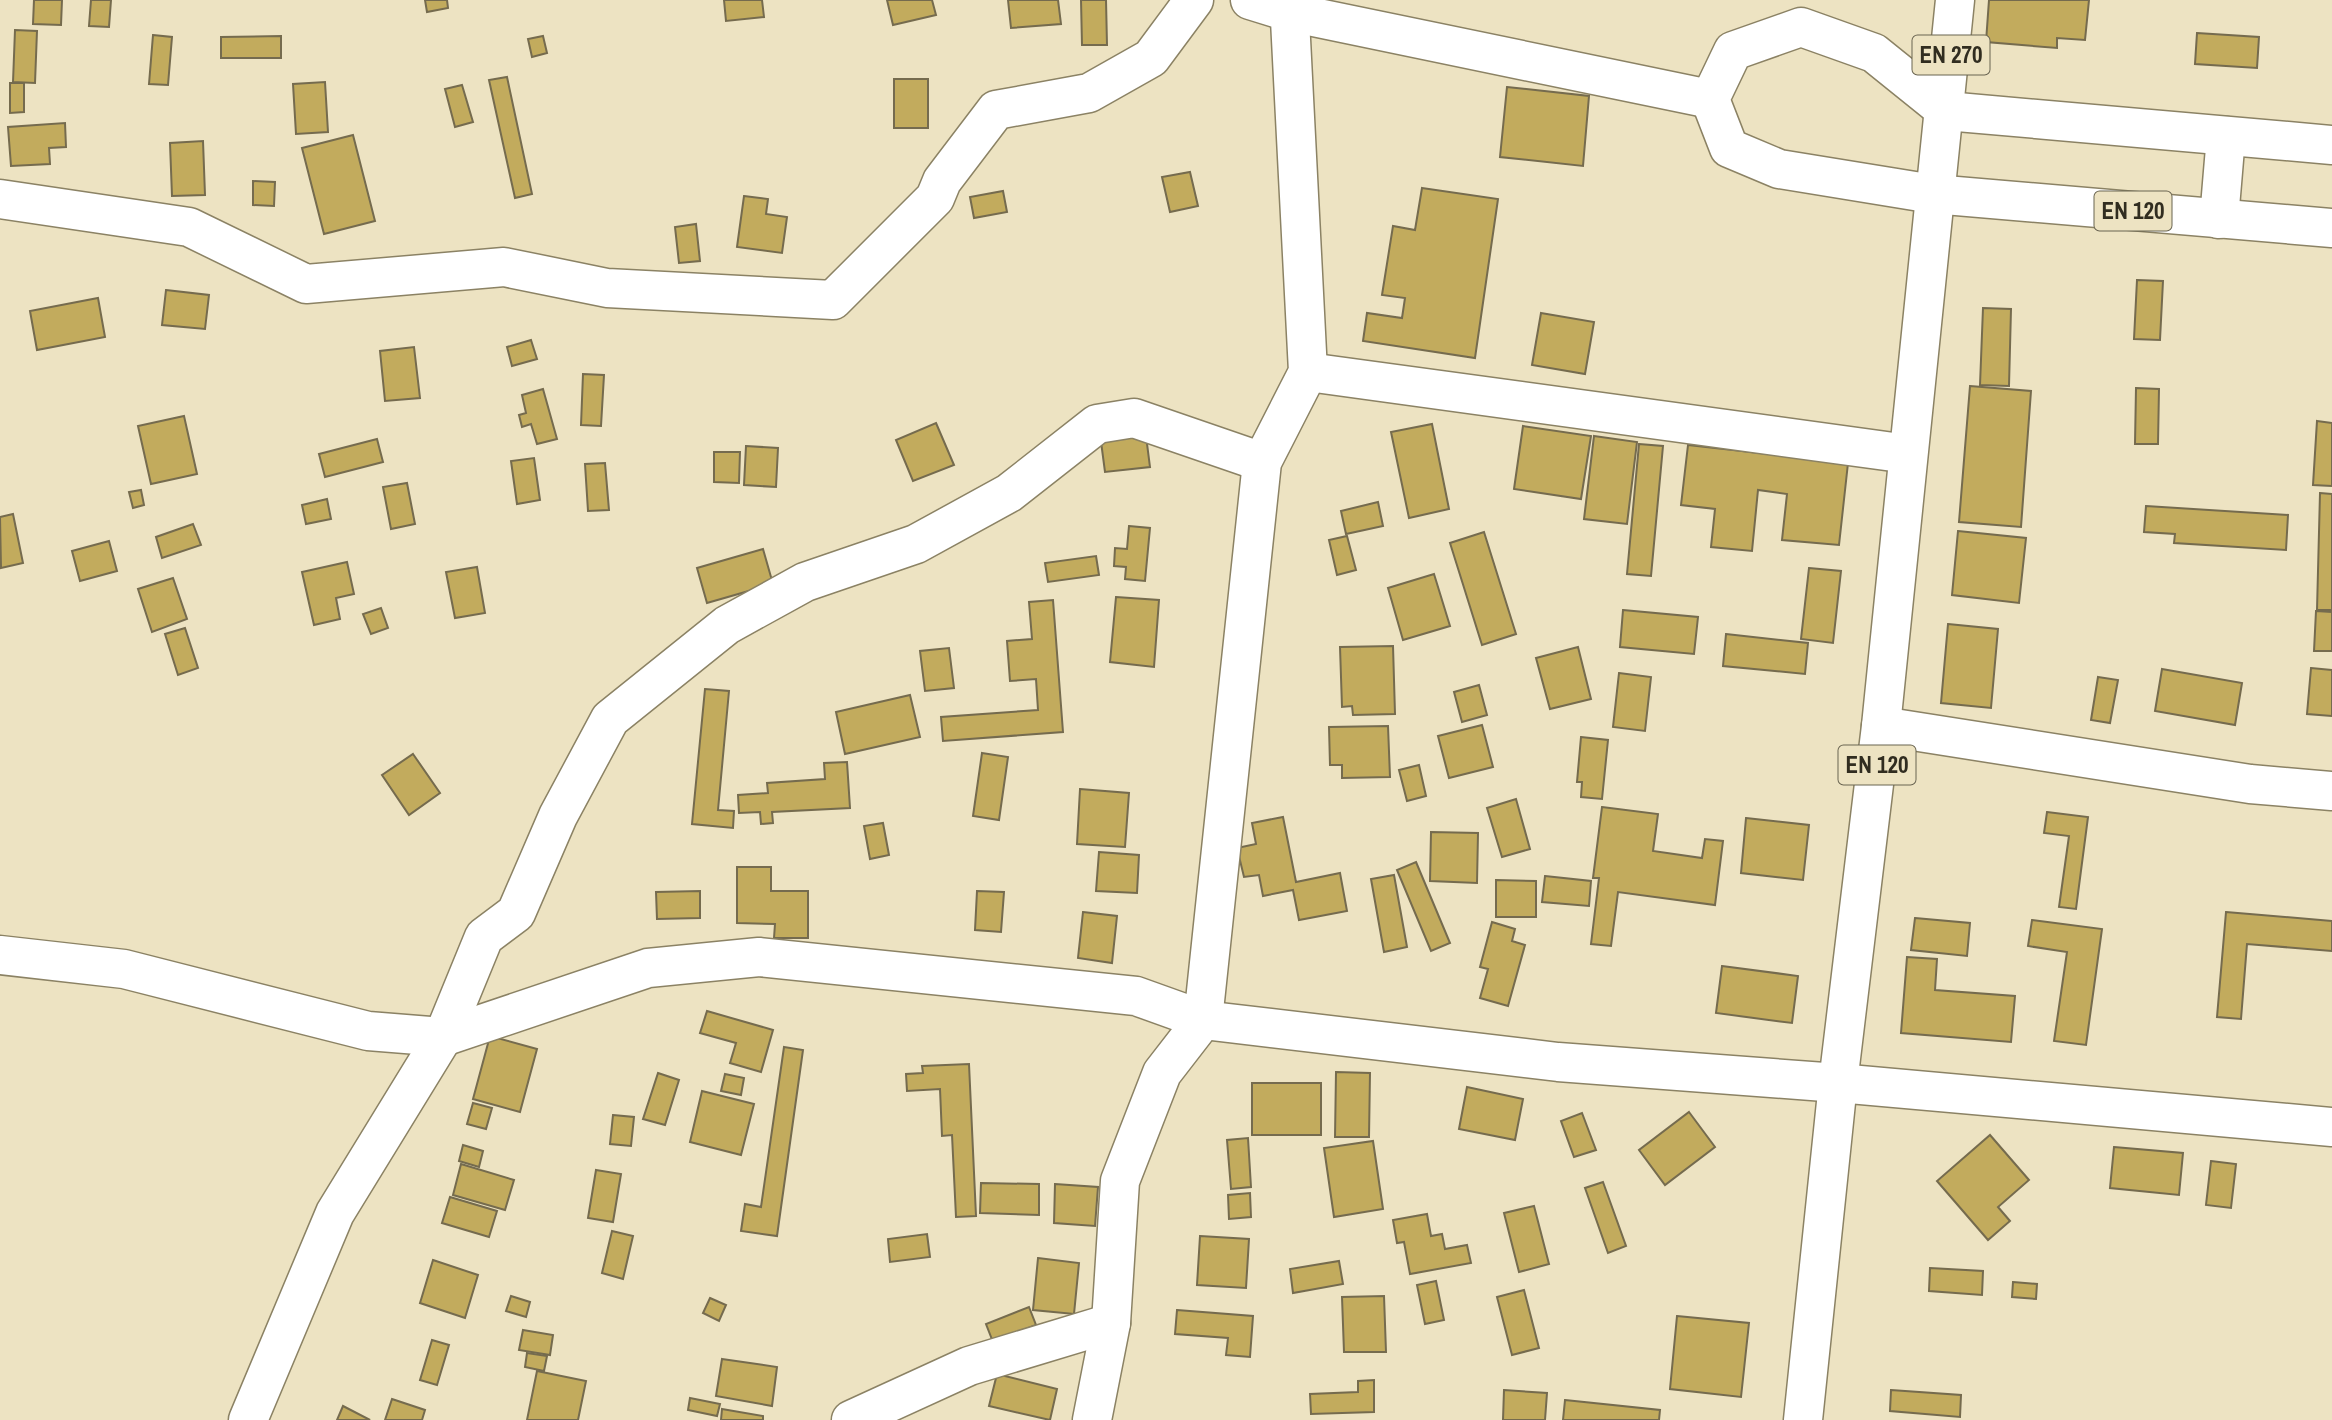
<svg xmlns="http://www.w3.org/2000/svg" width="2332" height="1420" font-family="'Archivo Narrow',sans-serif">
<rect width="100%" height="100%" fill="#ede3c2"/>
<g fill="#c2ab5d" stroke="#756b4e" stroke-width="2">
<path d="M 34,0 L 62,0 L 61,25 L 33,24 Z"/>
<path d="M 91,0 L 111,0 L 109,27 L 89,26 Z"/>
<path d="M 425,0 L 447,0 L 448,8 L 427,12 Z"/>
<path d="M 724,0 L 762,0 L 764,17 L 726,21 Z"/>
<path d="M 887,0 L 932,0 L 936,15 L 893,25 Z"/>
<path d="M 1008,0 L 1058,0 L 1061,24 L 1011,28 Z"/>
<path d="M 1081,0 L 1106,0 L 1107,45 L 1082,45 Z"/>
<path d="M 1989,0 L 2089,0 L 2085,40 L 2057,38 L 2057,48 L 1986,42 Z"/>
<path d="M 15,30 L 37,31 L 35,83 L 13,82 Z"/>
<path d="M 2197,33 L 2259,37 L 2257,68 L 2195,64 Z"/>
<path d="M 153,35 L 172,37 L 168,85 L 149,84 Z"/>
<path d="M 281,36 L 281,58 L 221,58 L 221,37 Z"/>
<path d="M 543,36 L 547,53 L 532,57 L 528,39 Z"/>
<path d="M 507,77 L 532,194 L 515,198 L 489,80 Z"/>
<rect x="894" y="79" width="34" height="49"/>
<path d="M 325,82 L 328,132 L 296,134 L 293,84 Z"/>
<path d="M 10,83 L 24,83 L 24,112 L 10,113 Z"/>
<path d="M 462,85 L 473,122 L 455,127 L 445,89 Z"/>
<path d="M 1507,87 L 1589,96 L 1583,166 L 1500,157 Z"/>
<path d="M 65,123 L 66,147 L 49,148 L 50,164 L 11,166 L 8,127 Z"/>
<path d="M 353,135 L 375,221 L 324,234 L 302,148 Z"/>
<path d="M 203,141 L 205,195 L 172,196 L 170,143 Z"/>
<path d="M 1190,172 L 1198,206 L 1170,212 L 1162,177 Z"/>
<path d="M 253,181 L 275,182 L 274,206 L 253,205 Z"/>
<path d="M 1422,188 L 1498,199 L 1475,358 L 1363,341 L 1367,313 L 1402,318 L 1405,298 L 1382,295 L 1393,226 L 1415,230 Z"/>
<path d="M 1003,191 L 1007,212 L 974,218 L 970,197 Z"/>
<path d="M 744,196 L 768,199 L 766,214 L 787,217 L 782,253 L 737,247 Z"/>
<path d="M 696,224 L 700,261 L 679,263 L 675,227 Z"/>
<path d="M 2137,280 L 2163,281 L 2160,340 L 2134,339 Z"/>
<path d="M 166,290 L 209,295 L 205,329 L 162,325 Z"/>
<path d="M 98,298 L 105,337 L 37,350 L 30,311 Z"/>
<path d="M 1983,308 L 2011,309 L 2009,386 L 1980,385 Z"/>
<path d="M 1541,313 L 1594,322 L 1585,374 L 1532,365 Z"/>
<path d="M 531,340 L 537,359 L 512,366 L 507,347 Z"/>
<path d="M 414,347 L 420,398 L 385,401 L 380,351 Z"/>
<path d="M 583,374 L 604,375 L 601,426 L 581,425 Z"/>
<path d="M 1970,386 L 2031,391 L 2021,527 L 1959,522 Z"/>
<path d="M 2136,388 L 2159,389 L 2158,444 L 2135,444 Z"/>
<path d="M 543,389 L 557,439 L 537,444 L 531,424 L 522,427 L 519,415 L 526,413 L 522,395 Z"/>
<path d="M 184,416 L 197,474 L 151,484 L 138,426 Z"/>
<path d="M 2317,421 L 2332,423 L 2332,486 L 2313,485 Z"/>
<path d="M 936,423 L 954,465 L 913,481 L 896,440 Z"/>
<path d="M 1432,424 L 1449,509 L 1409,518 L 1391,432 Z"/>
<path d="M 1523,426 L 1591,436 L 1581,499 L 1514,489 Z"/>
<path d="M 1145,428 L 1150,467 L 1105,472 L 1100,434 Z"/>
<path d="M 1594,436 L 1637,442 L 1627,524 L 1584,519 Z"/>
<path d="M 377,439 L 383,462 L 325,477 L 319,454 Z"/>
<path d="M 1639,444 L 1663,446 L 1651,576 L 1627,574 Z"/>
<path d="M 1688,445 L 1848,463 L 1839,545 L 1782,540 L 1787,494 L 1758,490 L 1752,551 L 1711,547 L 1715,509 L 1681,505 Z"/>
<path d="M 746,446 L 778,448 L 776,487 L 744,485 Z"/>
<path d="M 714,452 L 740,452 L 739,483 L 714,482 Z"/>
<path d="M 534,458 L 540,500 L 517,504 L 511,461 Z"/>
<path d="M 605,463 L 609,510 L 588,511 L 585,464 Z"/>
<path d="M 407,483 L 415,524 L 391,529 L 383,487 Z"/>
<path d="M 141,490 L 144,505 L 133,508 L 129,492 Z"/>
<path d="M 2320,493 L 2332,494 L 2332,610 L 2317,610 Z"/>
<path d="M 327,499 L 331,519 L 306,524 L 302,505 Z"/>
<path d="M 1378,502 L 1383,526 L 1346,534 L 1341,511 Z"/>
<path d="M 2146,506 L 2288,515 L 2286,550 L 2174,543 L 2175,534 L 2144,532 Z"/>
<path d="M 13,514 L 23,563 L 1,568 L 0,517 Z"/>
<path d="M 193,524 L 201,545 L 162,558 L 156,537 Z"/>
<path d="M 1129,526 L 1150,528 L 1145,581 L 1125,579 L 1126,567 L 1114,566 L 1115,548 L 1127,549 Z"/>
<path d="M 1958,531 L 2026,538 L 2019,603 L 1952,595 Z"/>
<path d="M 1484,532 L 1516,634 L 1482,645 L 1450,543 Z"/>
<path d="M 1347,536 L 1356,570 L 1337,575 L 1329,540 Z"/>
<path d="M 109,541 L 117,571 L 80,581 L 72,551 Z"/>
<path d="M 763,549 L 773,584 L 707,603 L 697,568 Z"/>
<path d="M 1096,556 L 1099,575 L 1048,582 L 1045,563 Z"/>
<path d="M 347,562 L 354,594 L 336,598 L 340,619 L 314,625 L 302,572 Z"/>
<path d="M 477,567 L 485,613 L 455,618 L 446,572 Z"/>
<path d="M 1809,568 L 1841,571 L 1833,643 L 1801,639 Z"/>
<path d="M 1434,574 L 1450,626 L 1403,640 L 1388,588 Z"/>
<path d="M 173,578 L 187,619 L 152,632 L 138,589 Z"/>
<path d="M 1116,597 L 1159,600 L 1154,667 L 1110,662 Z"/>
<path d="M 1053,600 L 1063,732 L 943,741 L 941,717 L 1038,710 L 1036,679 L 1010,681 L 1007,641 L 1032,639 L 1029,602 Z"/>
<path d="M 381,608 L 388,628 L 371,634 L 363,614 Z"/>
<path d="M 1623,610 L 1698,617 L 1694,654 L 1620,647 Z"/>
<path d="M 2316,611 L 2332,612 L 2332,651 L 2314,651 Z"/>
<path d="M 1948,624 L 1998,629 L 1991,708 L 1941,703 Z"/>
<path d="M 185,628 L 198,668 L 178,675 L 165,634 Z"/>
<path d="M 1726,634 L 1808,643 L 1805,674 L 1723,666 Z"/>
<path d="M 1393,646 L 1395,714 L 1353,715 L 1352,706 L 1342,707 L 1340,647 Z"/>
<path d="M 1578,647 L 1591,699 L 1550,709 L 1536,658 Z"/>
<path d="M 949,648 L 954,688 L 925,691 L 920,651 Z"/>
<path d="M 2311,668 L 2332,670 L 2332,716 L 2307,714 Z"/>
<path d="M 2162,669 L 2242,683 L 2235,725 L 2155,711 Z"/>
<path d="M 1619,673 L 1651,677 L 1645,731 L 1613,727 Z"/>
<path d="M 2098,677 L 2118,680 L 2110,723 L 2091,720 Z"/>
<path d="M 1479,685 L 1487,715 L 1462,722 L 1454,692 Z"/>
<path d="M 705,689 L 729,691 L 718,810 L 734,811 L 733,828 L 692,824 Z"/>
<path d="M 910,695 L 920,737 L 845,754 L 836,712 Z"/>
<path d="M 1482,725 L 1493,767 L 1449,778 L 1438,736 Z"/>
<path d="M 1388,726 L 1390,777 L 1342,778 L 1342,765 L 1330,765 L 1329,727 Z"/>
<path d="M 1581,737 L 1608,740 L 1602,799 L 1581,797 L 1582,782 L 1577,782 Z"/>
<path d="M 982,753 L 1008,757 L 999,820 L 973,816 Z"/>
<path d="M 413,754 L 440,793 L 409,815 L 382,775 Z"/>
<path d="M 847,762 L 850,808 L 772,812 L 773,823 L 761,824 L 760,812 L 739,813 L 738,795 L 768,793 L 767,783 L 825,779 L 824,763 Z"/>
<path d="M 1419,765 L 1426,796 L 1407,801 L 1399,770 Z"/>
<path d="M 1080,789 L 1129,793 L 1125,847 L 1077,844 Z"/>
<path d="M 1516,799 L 1530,849 L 1502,857 L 1487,808 Z"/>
<path d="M 1602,807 L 1658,814 L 1653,851 L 1702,858 L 1705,839 L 1723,841 L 1715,905 L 1618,892 L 1611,946 L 1591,944 L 1599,878 L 1593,878 Z"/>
<path d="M 2047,812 L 2088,817 L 2076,909 L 2059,907 L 2069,836 L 2044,833 Z"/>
<path d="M 1283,817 L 1296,882 L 1340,873 L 1347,911 L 1299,920 L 1293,890 L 1263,896 L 1259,875 L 1244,877 L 1237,848 L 1256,844 L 1252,823 Z"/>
<path d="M 1746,818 L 1809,825 L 1803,880 L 1741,873 Z"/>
<path d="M 883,823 L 889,855 L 870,859 L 864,826 Z"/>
<path d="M 1431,832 L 1478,833 L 1477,883 L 1430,881 Z"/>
<path d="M 1099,852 L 1139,855 L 1137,893 L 1096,891 Z"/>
<path d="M 1416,862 L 1450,943 L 1431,951 L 1397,870 Z"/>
<path d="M 737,867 L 771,867 L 771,891 L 808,891 L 808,938 L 774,938 L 775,924 L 737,923 Z"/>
<path d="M 1394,875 L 1407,947 L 1384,952 L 1371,879 Z"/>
<path d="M 1545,876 L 1591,881 L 1589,906 L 1542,902 Z"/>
<path d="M 1496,880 L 1536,881 L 1536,917 L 1496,917 Z"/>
<path d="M 700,891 L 700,918 L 657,919 L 656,892 Z"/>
<path d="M 977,891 L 1004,892 L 1001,932 L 975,930 Z"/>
<path d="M 1083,912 L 1117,916 L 1112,963 L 1078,958 Z"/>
<path d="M 2226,912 L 2332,921 L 2332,951 L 2247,944 L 2241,1019 L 2217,1017 Z"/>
<path d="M 1915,918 L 1970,923 L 1967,956 L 1911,950 Z"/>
<path d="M 2032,920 L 2102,929 L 2086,1045 L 2054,1041 L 2067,952 L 2028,946 Z"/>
<path d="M 1492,922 L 1515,929 L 1512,941 L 1525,945 L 1508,1006 L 1480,998 L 1488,969 L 1480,967 Z"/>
<path d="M 1907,957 L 1937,959 L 1935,990 L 2015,996 L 2011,1042 L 1901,1033 Z"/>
<path d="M 1722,966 L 1798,976 L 1792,1023 L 1716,1013 Z"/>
<path d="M 707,1011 L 773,1030 L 761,1072 L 730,1063 L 736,1043 L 700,1033 Z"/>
<path d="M 490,1036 L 537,1049 L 520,1112 L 473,1099 Z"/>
<path d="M 784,1047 L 803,1050 L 777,1236 L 741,1231 L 745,1204 L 761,1207 Z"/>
<path d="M 969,1064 L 976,1216 L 956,1217 L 952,1135 L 942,1136 L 940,1089 L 907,1091 L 906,1074 L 923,1073 L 922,1066 Z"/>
<path d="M 1336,1072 L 1370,1073 L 1369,1137 L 1335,1137 Z"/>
<path d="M 658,1073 L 679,1080 L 665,1125 L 643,1119 Z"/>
<path d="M 725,1074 L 744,1078 L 741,1095 L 721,1091 Z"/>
<rect x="1252" y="1083" width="69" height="52"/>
<path d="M 1467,1087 L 1523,1099 L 1515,1140 L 1459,1129 Z"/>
<path d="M 702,1091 L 754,1104 L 741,1155 L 690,1142 Z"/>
<path d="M 473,1103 L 492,1108 L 486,1129 L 467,1124 Z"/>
<path d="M 1689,1112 L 1715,1147 L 1665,1185 L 1639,1150 Z"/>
<path d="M 1582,1113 L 1596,1150 L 1574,1157 L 1561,1121 Z"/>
<path d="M 613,1115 L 634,1117 L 631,1146 L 610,1144 Z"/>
<path d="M 1990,1135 L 2029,1180 L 1998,1207 L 2010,1221 L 1988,1240 L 1937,1181 Z"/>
<path d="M 1248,1138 L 1251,1187 L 1231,1189 L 1227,1140 Z"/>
<path d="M 1373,1141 L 1383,1209 L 1334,1217 L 1324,1148 Z"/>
<path d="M 463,1145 L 483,1151 L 479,1167 L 459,1161 Z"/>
<path d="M 2114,1147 L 2183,1153 L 2179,1195 L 2110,1188 Z"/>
<path d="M 2211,1161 L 2236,1164 L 2231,1208 L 2206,1205 Z"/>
<path d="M 461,1164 L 514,1180 L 505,1210 L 453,1195 Z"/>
<path d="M 596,1170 L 621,1174 L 613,1222 L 588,1218 Z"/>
<path d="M 1603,1182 L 1626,1246 L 1608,1253 L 1585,1188 Z"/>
<path d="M 981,1183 L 1039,1184 L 1039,1215 L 980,1213 Z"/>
<path d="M 1055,1184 L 1098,1187 L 1095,1226 L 1054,1223 Z"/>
<path d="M 1250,1193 L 1251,1217 L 1229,1219 L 1228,1195 Z"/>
<path d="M 450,1197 L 497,1211 L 489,1237 L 442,1223 Z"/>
<path d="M 1534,1206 L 1549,1264 L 1519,1272 L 1504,1213 Z"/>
<path d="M 1427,1214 L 1431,1236 L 1442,1234 L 1445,1249 L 1467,1245 L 1471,1263 L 1410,1274 L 1404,1242 L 1397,1243 L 1393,1220 Z"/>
<path d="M 612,1231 L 633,1236 L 623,1279 L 602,1273 Z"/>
<path d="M 927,1234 L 930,1257 L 890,1262 L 888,1239 Z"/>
<path d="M 1200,1236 L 1249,1239 L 1246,1288 L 1197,1285 Z"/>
<path d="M 1038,1258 L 1079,1263 L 1074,1314 L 1033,1310 Z"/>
<path d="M 433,1260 L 478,1275 L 465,1318 L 420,1303 Z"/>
<path d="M 1339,1261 L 1343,1284 L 1293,1293 L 1290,1269 Z"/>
<path d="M 1930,1268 L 1983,1271 L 1982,1295 L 1929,1291 Z"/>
<path d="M 1436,1281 L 1444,1320 L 1425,1324 L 1417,1285 Z"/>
<path d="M 2013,1282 L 2037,1284 L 2036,1299 L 2012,1297 Z"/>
<path d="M 1524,1290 L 1539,1348 L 1512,1355 L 1497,1297 Z"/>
<path d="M 511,1296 L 530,1302 L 526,1317 L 506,1311 Z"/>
<path d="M 1384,1296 L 1386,1352 L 1344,1352 L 1342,1297 Z"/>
<path d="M 710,1298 L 726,1305 L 719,1321 L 703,1313 Z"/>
<path d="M 1029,1307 L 1036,1325 L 993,1342 L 986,1324 Z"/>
<path d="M 1177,1310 L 1253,1316 L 1250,1357 L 1226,1355 L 1228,1338 L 1175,1334 Z"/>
<path d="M 1677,1316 L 1749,1323 L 1741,1397 L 1670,1389 Z"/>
<path d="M 523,1330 L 553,1335 L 550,1355 L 519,1350 Z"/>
<path d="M 432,1340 L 449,1345 L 437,1385 L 420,1380 Z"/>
<path d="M 527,1353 L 547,1356 L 544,1371 L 525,1367 Z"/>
<path d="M 722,1359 L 777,1367 L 772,1406 L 716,1396 Z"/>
<path d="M 537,1371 L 586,1381 L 578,1420 L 527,1420 Z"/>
<path d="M 997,1374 L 1057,1389 L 1050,1420 L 989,1406 Z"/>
<path d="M 1374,1380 L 1374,1412 L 1311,1414 L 1310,1394 L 1358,1392 L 1358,1381 Z"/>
<path d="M 1504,1390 L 1547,1393 L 1545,1420 L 1503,1420 Z"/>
<path d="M 1891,1390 L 1961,1395 L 1960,1417 L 1890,1411 Z"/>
<path d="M 690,1398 L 720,1404 L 717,1416 L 688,1410 Z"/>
<path d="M 392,1399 L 425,1410 L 422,1420 L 385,1420 Z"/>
<path d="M 1565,1400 L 1660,1410 L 1659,1420 L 1563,1420 Z"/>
<path d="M 343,1406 L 370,1420 L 337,1420 Z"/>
<path d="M 722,1409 L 763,1416 L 763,1420 L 721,1420 Z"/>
</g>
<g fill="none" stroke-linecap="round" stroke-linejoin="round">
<g stroke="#8b8264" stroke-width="41">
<g id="minor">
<path d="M 1250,0 L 1289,12 L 1710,99"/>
<path d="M 1933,194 L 1779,169 L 1729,148 L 1710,99 L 1733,51 L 1801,27 L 1874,53 L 1946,111"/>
<path d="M 0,199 L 189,227 L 306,284 L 504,267 L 607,288 L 833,300 L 935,198 L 942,181 L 996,110 L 1089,93 L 1151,58 L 1194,0"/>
<path d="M 1308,372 L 1908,454"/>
<path d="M 1881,726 L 2250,784 L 2332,791"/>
<path d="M 0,955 L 124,969 L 368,1031 L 443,1037 L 648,968 L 759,957 L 1136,996 L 1203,1020 L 1558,1062 L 1838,1083 L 2332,1127"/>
<path d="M 248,1420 L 335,1213 L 443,1037 L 484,937 L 516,913 L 558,816 L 610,719 L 727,625 L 805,582 L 916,544 L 1009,493 L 1097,424 L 1134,418 L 1262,462"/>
<path d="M 851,1420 L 969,1366 L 1111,1323"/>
<path d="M 1092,1420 L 1111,1323 L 1120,1181 L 1162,1073 L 1203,1020 L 1262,462 L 1308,372 L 1289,0"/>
</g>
</g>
<g stroke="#8b8264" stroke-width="41">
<g id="major">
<path d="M 1946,111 L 2332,145"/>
<path d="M 1933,194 L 2332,228"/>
<path d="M 2219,219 L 2226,136"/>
<path d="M 1803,1420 L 1838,1083 L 1881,726 L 1955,0"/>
</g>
</g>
<use href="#minor" stroke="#fff" stroke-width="38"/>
<use href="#major" stroke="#fff" stroke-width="38"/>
</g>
<g text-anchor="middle" stroke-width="5" stroke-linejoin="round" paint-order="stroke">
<g fill="#ede3c2" stroke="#696451" stroke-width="2">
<rect x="1912.5" y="35.5" width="77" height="39" rx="5"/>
<rect x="2094.5" y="191.5" width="77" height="39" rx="5"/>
<rect x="1838.5" y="745.5" width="77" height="39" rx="5"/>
</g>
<g font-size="23" font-weight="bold" fill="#312d20">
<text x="1951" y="63">EN 270</text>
<text x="2133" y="219">EN 120</text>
<text x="1877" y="773">EN 120</text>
</g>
</g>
</svg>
